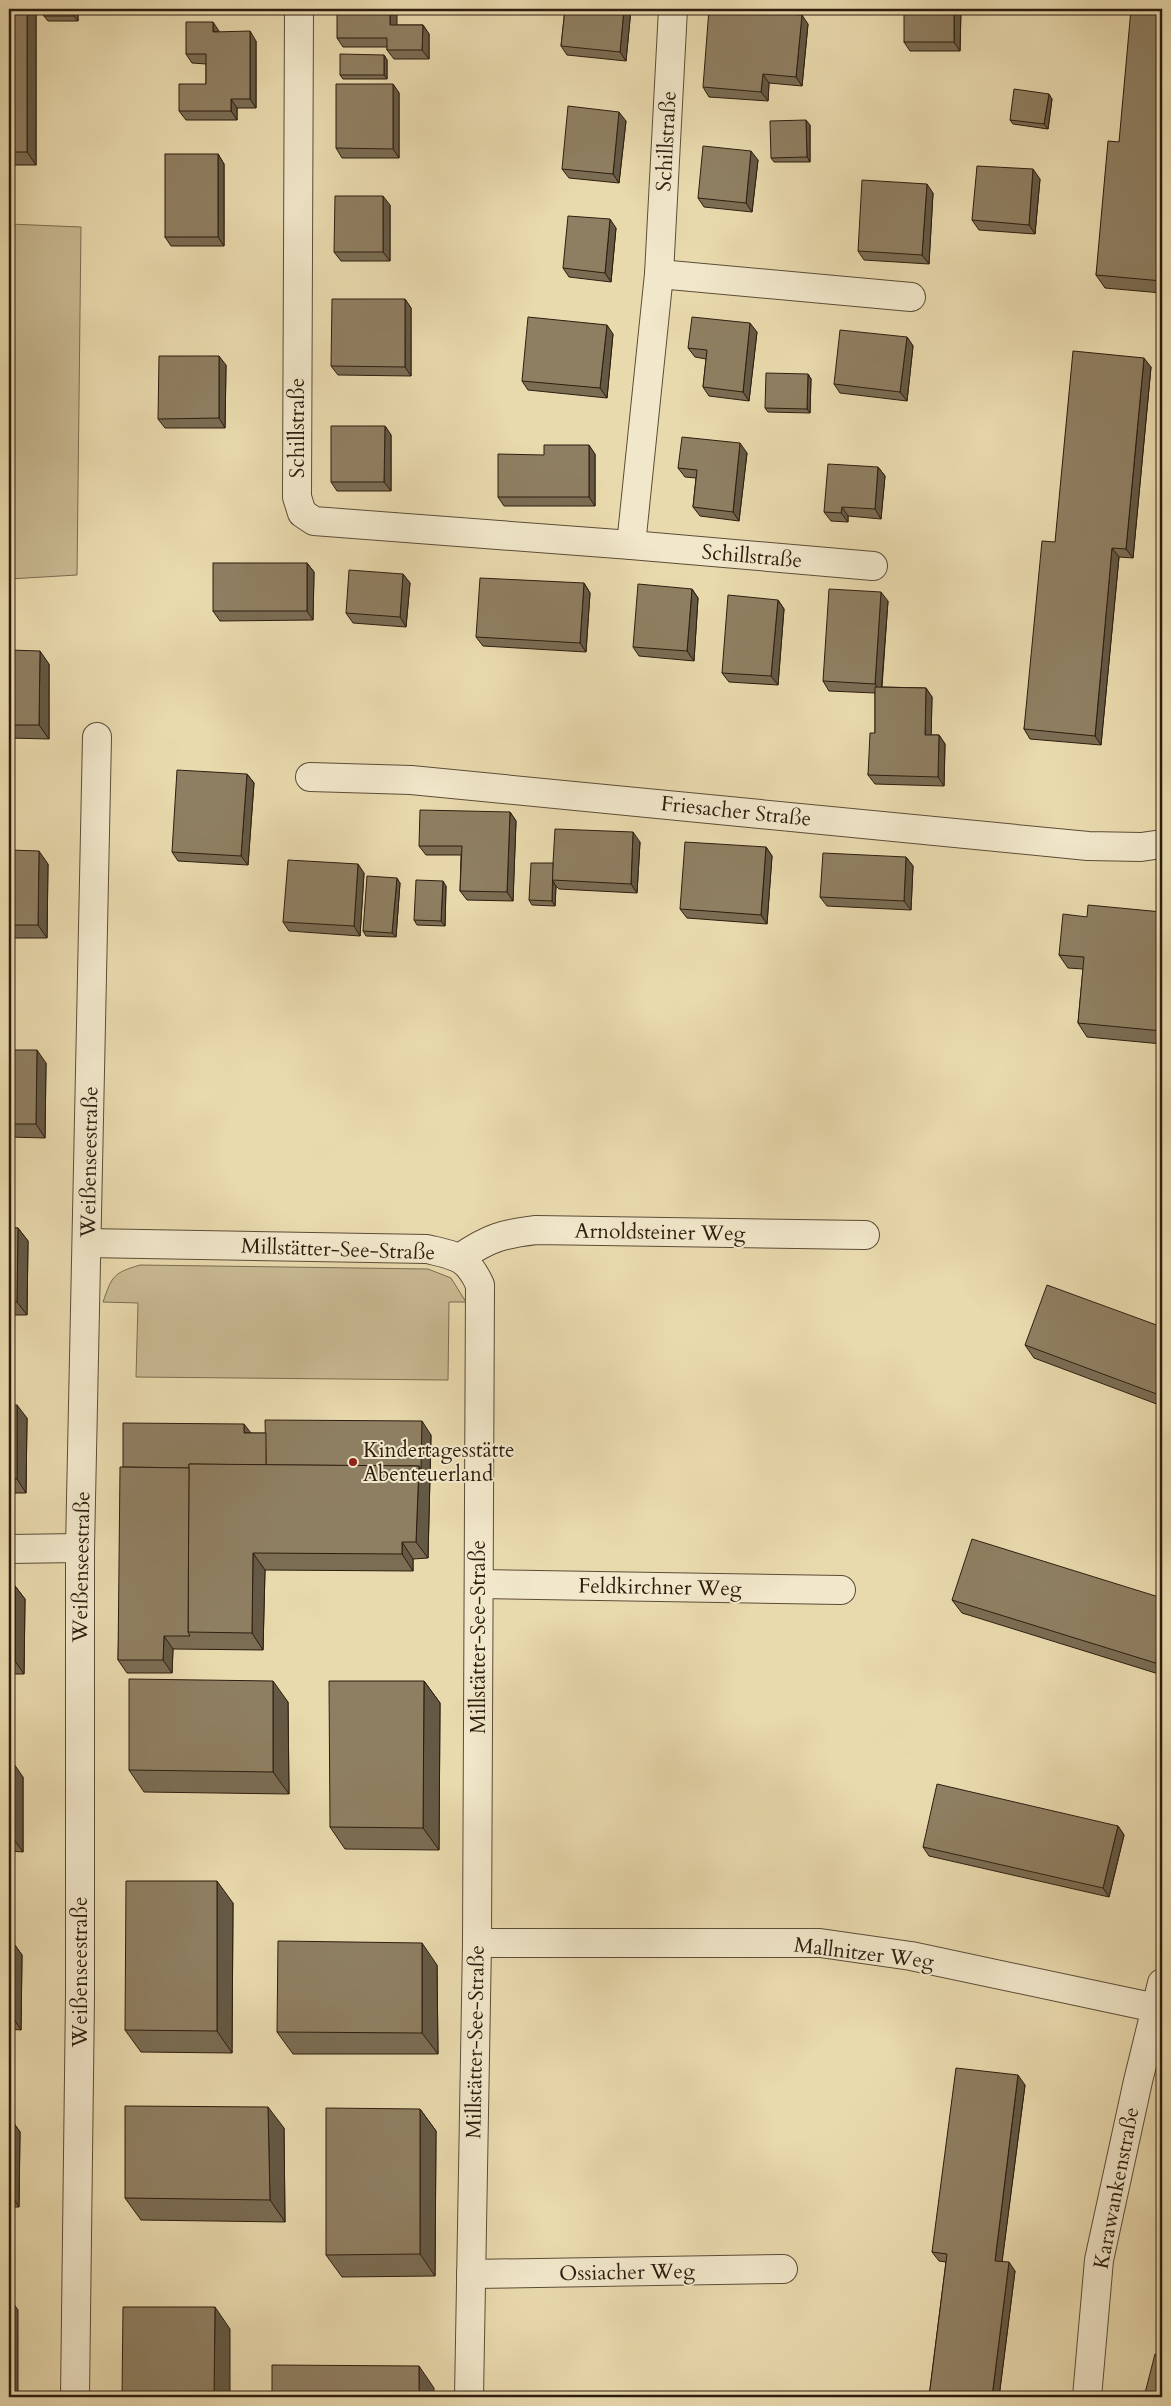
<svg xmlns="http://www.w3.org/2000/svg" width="1171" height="2406" font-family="Cardo,serif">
<rect width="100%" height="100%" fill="#e9daae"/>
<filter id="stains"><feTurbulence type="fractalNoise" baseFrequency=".004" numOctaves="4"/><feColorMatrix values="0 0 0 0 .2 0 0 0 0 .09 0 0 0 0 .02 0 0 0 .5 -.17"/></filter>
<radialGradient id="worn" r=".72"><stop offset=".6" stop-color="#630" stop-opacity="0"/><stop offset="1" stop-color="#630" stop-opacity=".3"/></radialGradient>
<g fill="#c9ba93" stroke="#7b6c51">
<path d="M 9,224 L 81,227 L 77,575 L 9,579 Z"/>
<path d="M 140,1265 L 428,1269 L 451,1278 L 466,1302 L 449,1302 L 448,1380 L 136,1377 L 138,1303 L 103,1302 C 112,1276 113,1273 140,1265 Z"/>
</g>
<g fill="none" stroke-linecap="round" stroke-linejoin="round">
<g stroke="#5c4c37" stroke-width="30">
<g id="minor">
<path d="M 299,9 L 297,497 L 302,513 L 314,521 L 631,545 L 659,274 L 673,9"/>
<path d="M 659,274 L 911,297"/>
<path d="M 631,545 L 873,566"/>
<path d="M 310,777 L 411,780 L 1088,846 L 1141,847 L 1162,844"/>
<path d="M 87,1243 L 427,1249 C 456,1256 467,1256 480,1285 L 477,1943 L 469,2397"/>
<path d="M 461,1257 C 489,1238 502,1234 536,1230 L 865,1235"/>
<path d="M 9,1549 L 80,1548"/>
<path d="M 479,1584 L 841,1590"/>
<path d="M 477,1943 L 820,1943 L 911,1956 L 1156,2008"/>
<path d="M 471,2274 L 783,2269"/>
<path d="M 75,2397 L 80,1995 L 80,1548 L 97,737"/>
<path d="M 1087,2397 L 1099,2260 L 1138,2081 L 1162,1983"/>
</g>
</g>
<use href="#minor" stroke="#f1e7ca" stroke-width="28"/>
</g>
<g fill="#7b6d54" stroke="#2d1d0f">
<rect x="9" y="9" width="27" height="156"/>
<path d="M 44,9 L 78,9 L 78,21 L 48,21 L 44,16 Z"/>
<path d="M 565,9 L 631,9 L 626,61 L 567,55 L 561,46 Z"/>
<path d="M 961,9 L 960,51 L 910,51 L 904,42 Z"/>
<path d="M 1162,9 L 1162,293 L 1105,288 L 1096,275 L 1119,142 Z"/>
<path d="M 808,24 L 802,86 L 769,83 L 768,101 L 709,97 L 703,87 Z"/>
<path d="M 397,25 L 423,25 L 429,34 L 429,59 L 394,59 L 387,50 L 387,47 L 343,47 L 337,38 Z"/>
<path d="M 219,32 L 256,41 L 256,108 L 237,108 L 237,120 L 186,120 L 179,111 L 206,84 L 206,64 L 192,63 L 186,54 Z"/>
<path d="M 384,55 L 387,60 L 387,79 L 343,79 L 340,75 Z"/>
<path d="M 393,84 L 399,93 L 399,158 L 342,158 L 336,148 Z"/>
<path d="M 1052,99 L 1048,129 L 1013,124 L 1010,120 Z"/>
<path d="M 626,121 L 619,183 L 569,178 L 562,169 Z"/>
<path d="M 810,125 L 810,162 L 774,162 L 771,158 Z"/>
<path d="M 218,154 L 224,164 L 224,246 L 171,246 L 165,237 Z"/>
<path d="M 758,160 L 752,212 L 704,207 L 698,198 Z"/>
<path d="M 1040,179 L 1035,234 L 979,230 L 972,220 Z"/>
<path d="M 933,193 L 929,264 L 864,260 L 858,251 Z"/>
<path d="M 390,205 L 390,261 L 341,261 L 334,252 Z"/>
<path d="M 616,228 L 611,282 L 569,277 L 563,268 Z"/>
<path d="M 405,299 L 411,308 L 411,376 L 338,375 L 331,366 Z"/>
<path d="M 757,332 L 749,401 L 709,396 L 703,387 L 706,359 L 695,357 L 688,348 Z"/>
<path d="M 613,334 L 607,398 L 528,390 L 522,381 Z"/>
<path d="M 907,337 L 913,346 L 907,401 L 840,393 L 834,384 Z"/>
<path d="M 226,365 L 225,428 L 165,428 L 158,419 Z"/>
<path d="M 1151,367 L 1133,558 L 1119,557 L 1101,745 L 1030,739 L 1024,729 L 1055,542 Z"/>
<path d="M 808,374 L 811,379 L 810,413 L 768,412 L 765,408 Z"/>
<path d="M 385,426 L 391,435 L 391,491 L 337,491 L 331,482 Z"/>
<path d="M 747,453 L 739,521 L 700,516 L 693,507 L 696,478 L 685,477 L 678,468 Z"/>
<path d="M 595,454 L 595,506 L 504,506 L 498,497 Z"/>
<path d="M 878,467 L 885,476 L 881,519 L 848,516 L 848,522 L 831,521 L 824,512 Z"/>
<path d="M 307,563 L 314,572 L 313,620 L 220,621 L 213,611 Z"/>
<path d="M 403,574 L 410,583 L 406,627 L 353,623 L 346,613 Z"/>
<path d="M 584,583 L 590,593 L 586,652 L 483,646 L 476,637 Z"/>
<path d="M 692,589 L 698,598 L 694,661 L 639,656 L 633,647 Z"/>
<path d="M 778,600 L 784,609 L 778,685 L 729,682 L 722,673 Z"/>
<path d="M 888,601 L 882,687 L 926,688 L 932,697 L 931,735 L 939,735 L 945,744 L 944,786 L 875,784 L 868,775 L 875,733 L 875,693 L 829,691 L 823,681 Z"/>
<path d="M 9,650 L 49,664 L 49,739 L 9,738 Z"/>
<path d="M 247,774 L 254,783 L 248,865 L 178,861 L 172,852 Z"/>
<path d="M 510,812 L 516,821 L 513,901 L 467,900 L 460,891 L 461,855 L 426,855 L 419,846 Z"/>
<path d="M 640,842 L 637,893 L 559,889 L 556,886 L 555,906 L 532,905 L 529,900 L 553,863 Z"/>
<path d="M 766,847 L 772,856 L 767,924 L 687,918 L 680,909 Z"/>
<path d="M 9,850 L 48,864 L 47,938 L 9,938 Z"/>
<path d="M 906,857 L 913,866 L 911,910 L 827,906 L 820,897 Z"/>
<path d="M 364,873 L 360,936 L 289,931 L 283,922 Z"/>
<path d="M 400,883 L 396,937 L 366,936 L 363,931 Z"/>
<path d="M 446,886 L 445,926 L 417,925 L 414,920 Z"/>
<path d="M 1162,912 L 1162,1044 L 1087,1037 L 1078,1023 L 1083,969 L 1068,968 L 1059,955 L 1087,917 Z"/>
<path d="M 9,1050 L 46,1063 L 45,1138 L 9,1137 Z"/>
<path d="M 9,1228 L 18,1228 L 28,1241 L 27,1315 L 9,1315 Z"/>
<path d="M 1162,1327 L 1162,1406 L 1034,1358 L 1025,1345 Z"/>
<path d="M 9,1405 L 27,1418 L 26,1493 L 9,1493 Z"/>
<path d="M 250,1433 L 431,1435 L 428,1558 L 413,1559 L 413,1571 L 265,1570 L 263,1650 L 173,1649 L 172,1673 L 127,1673 L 118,1660 L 123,1467 Z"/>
<path d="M 9,1586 L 15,1586 L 25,1599 L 24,1674 L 9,1674 Z"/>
<path d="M 1162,1598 L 1162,1675 L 962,1613 L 952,1600 Z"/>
<path d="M 424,1681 L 440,1703 L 439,1850 L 345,1849 L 330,1827 Z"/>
<path d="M 288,1702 L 289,1794 L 144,1792 L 129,1770 Z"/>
<path d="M 9,1764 L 23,1777 L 23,1852 L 9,1851 Z"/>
<path d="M 1118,1826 L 1124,1835 L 1109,1897 L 929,1856 L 923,1847 Z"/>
<path d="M 233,1903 L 232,2053 L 141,2052 L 125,2030 Z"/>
<path d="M 9,1941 L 12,1941 L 22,1955 L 21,2030 L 9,2029 Z"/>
<path d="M 437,1965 L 438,2054 L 293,2054 L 277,2032 Z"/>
<path d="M 1025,2085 L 1002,2261 L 1015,2271 L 999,2397 L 929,2397 L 946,2262 L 939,2261 L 932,2252 Z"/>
<path d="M 420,2109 L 436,2131 L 435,2276 L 342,2277 L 326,2255 Z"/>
<path d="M 9,2119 L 11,2119 L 20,2132 L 19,2207 L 9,2207 Z"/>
<path d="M 284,2128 L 285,2222 L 141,2220 L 125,2198 Z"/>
</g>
<g fill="#645945" stroke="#2d1d0f">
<path d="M 27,9 L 36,9 L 36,165 L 27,152 Z"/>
<path d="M 74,9 L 78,9 L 78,21 L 74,16 Z"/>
<path d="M 390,9 L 397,9 L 397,34 L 390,25 Z"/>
<path d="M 624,9 L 631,9 L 626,61 L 620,52 Z"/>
<path d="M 954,9 L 961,9 L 960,51 L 954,42 Z"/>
<path d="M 802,15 L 808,24 L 802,86 L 796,77 Z"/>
<path d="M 213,22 L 219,31 L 213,32 Z"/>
<path d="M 423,25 L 429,34 L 429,59 L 422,50 Z"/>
<path d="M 250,31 L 256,41 L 256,108 L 250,99 Z"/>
<path d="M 384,55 L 387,60 L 387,79 L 384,75 Z"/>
<path d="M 763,74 L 769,83 L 768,101 L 761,92 Z"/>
<path d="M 393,84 L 399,93 L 399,158 L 393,149 Z"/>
<path d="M 1049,94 L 1052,99 L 1048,129 L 1044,124 Z"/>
<path d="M 231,99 L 237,108 L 237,120 L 231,111 Z"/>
<path d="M 619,112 L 626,121 L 619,183 L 613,174 Z"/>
<path d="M 806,120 L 810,125 L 810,162 L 807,157 Z"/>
<path d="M 751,151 L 758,160 L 752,212 L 746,203 Z"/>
<path d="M 218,154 L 224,164 L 224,246 L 218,237 Z"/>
<path d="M 1033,169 L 1040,179 L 1035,234 L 1029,225 Z"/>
<path d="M 927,184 L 933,193 L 929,264 L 922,255 Z"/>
<path d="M 383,196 L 390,205 L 390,261 L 383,252 Z"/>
<path d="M 610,219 L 616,228 L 611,282 L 605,273 Z"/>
<path d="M 405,299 L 411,308 L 411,376 L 405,367 Z"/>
<path d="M 750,323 L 757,332 L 749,401 L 743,392 Z"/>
<path d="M 607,325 L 613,334 L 607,398 L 600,388 Z"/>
<path d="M 907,337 L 913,346 L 907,401 L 900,392 Z"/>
<path d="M 219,356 L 226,365 L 225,428 L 219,418 Z"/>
<path d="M 1144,358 L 1151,367 L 1133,558 L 1126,549 Z"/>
<path d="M 808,374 L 811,379 L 810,413 L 807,409 Z"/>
<path d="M 385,426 L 391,435 L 391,491 L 384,482 Z"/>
<path d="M 740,443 L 747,453 L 739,521 L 733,512 Z"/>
<path d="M 589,445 L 595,454 L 595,506 L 589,497 Z"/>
<path d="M 878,467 L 885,476 L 881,519 L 875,509 Z"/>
<path d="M 842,507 L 848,516 L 848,522 L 841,513 Z"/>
<path d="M 1112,548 L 1119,557 L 1101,745 L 1095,736 Z"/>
<path d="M 307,563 L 314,572 L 313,620 L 307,611 Z"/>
<path d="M 403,574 L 410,583 L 406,627 L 400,617 Z"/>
<path d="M 584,583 L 590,593 L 586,652 L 580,643 Z"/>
<path d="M 692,589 L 698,598 L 694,661 L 687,651 Z"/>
<path d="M 881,592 L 888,601 L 881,693 L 875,684 Z"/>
<path d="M 778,600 L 784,609 L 778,685 L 771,676 Z"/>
<path d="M 40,651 L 49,664 L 49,739 L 39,725 Z"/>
<path d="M 926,688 L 932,697 L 931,744 L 925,735 Z"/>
<path d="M 939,735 L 945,744 L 944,786 L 938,777 Z"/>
<path d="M 247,774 L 254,783 L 248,865 L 241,856 Z"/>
<path d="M 510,812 L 516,821 L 513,901 L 507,892 Z"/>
<path d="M 633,832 L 640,842 L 637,893 L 631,884 Z"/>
<path d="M 766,847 L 772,856 L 767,924 L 761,915 Z"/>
<path d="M 39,851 L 48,864 L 47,938 L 38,925 Z"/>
<path d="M 906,857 L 913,866 L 911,910 L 904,901 Z"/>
<path d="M 358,864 L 364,873 L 360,936 L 354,926 Z"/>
<path d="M 397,878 L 400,883 L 396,937 L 392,933 Z"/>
<path d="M 443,881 L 446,886 L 445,926 L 441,921 Z"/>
<path d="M 553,881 L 556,886 L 555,906 L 552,901 Z"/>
<path d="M 37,1050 L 46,1063 L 45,1138 L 36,1124 Z"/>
<path d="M 18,1228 L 28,1241 L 27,1315 L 17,1302 Z"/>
<path d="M 17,1405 L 27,1418 L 26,1493 L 17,1479 Z"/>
<path d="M 422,1421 L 431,1435 L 428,1558 L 416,1542 L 419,1466 Z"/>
<path d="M 244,1424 L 251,1433 L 244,1433 Z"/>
<path d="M 402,1542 L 413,1559 L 413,1571 L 402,1554 Z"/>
<path d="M 253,1553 L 265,1570 L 263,1650 L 252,1633 Z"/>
<path d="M 15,1586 L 25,1599 L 24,1674 L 15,1661 Z"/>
<path d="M 164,1636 L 173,1649 L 172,1673 L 163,1660 Z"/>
<path d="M 273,1681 L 288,1702 L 289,1794 L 273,1772 Z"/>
<path d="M 424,1681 L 440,1703 L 439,1850 L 423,1828 Z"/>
<path d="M 14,1764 L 23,1777 L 23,1852 L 13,1838 Z"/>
<path d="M 1118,1826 L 1124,1835 L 1109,1897 L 1103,1888 Z"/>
<path d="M 217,1881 L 233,1903 L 232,2053 L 217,2031 Z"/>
<path d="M 12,1941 L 22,1955 L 21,2030 L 12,2016 Z"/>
<path d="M 422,1943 L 437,1965 L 438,2054 L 422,2033 Z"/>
<path d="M 1018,2075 L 1025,2085 L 1001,2270 L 995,2261 Z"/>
<path d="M 268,2107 L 284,2128 L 285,2222 L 270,2200 Z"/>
<path d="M 420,2109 L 436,2131 L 435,2276 L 420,2254 Z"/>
<path d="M 11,2119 L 20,2132 L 19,2207 L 10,2193 Z"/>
<path d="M 1009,2262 L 1015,2271 L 999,2397 L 992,2397 Z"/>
<path d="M 9,2297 L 18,2310 L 18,2397 L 9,2397 Z"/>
<path d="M 215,2307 L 230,2329 L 230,2397 L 214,2397 Z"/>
<path d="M 419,2366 L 434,2388 L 434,2397 L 419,2397 Z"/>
</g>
<g fill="#8f7f62" stroke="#2d1d0f">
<rect x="9" y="9" width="18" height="143"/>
<rect x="44" y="9" width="30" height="7"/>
<path d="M 337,9 L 390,9 L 390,25 L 423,25 L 422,50 L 387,50 L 387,38 L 337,38 Z"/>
<path d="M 565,9 L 624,9 L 620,52 L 561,46 Z"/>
<path d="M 709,9 L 726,9 L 802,15 L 796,77 L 763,74 L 761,92 L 703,87 Z"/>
<rect x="904" y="9" width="50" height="33"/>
<path d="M 1131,9 L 1162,9 L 1162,281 L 1096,275 L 1108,141 L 1119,142 Z"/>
<path d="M 186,22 L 213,22 L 213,32 L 250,31 L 250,99 L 231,99 L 231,111 L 179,111 L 179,84 L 206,84 L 206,54 L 186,54 Z"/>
<path d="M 340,54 L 384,55 L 384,75 L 340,75 Z"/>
<path d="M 336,84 L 393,84 L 393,149 L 336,148 Z"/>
<path d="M 1014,89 L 1049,94 L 1044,124 L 1010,120 Z"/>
<path d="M 568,106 L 619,112 L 613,174 L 562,169 Z"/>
<path d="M 806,120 L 807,157 L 771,158 L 770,121 Z"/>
<path d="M 703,146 L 751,151 L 746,203 L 698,198 Z"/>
<rect x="165" y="154" width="53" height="83"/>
<path d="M 977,166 L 1033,169 L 1029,225 L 972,220 Z"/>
<path d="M 862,180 L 927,184 L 922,255 L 858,251 Z"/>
<path d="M 335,196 L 383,196 L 383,252 L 334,252 Z"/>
<path d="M 568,216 L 610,219 L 605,273 L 563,268 Z"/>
<path d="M 332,299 L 405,299 L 405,367 L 331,366 Z"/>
<path d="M 528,317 L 607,325 L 600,388 L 522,381 Z"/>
<path d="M 692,317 L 750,323 L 743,392 L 703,387 L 707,350 L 688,348 Z"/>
<path d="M 840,330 L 907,337 L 900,392 L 834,384 Z"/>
<path d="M 1073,351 L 1144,358 L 1126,549 L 1112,548 L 1095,736 L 1024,729 L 1042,541 L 1055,542 Z"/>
<path d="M 159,356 L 219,356 L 219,418 L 158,419 Z"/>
<path d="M 766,373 L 808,374 L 807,409 L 765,408 Z"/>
<path d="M 331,426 L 385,426 L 384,482 L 331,482 Z"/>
<path d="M 682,437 L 740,443 L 733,512 L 693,507 L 697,470 L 678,468 Z"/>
<path d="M 544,445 L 589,445 L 589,497 L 498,497 L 498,454 L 544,455 Z"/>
<path d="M 828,464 L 878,467 L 875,509 L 842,507 L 841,513 L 824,512 Z"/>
<rect x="213" y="563" width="94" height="48"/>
<path d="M 349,570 L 403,574 L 400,617 L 346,613 Z"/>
<path d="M 480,578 L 584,583 L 580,643 L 476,637 Z"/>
<path d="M 638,584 L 692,589 L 687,651 L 633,647 Z"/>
<path d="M 829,589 L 881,592 L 875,684 L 823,681 Z"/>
<path d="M 728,595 L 778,600 L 771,676 L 722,673 Z"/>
<path d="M 9,650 L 40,651 L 39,725 L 9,725 Z"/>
<path d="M 875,687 L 926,688 L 925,735 L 939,735 L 938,777 L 868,775 L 870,733 L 875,733 Z"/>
<path d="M 177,770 L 247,774 L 241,856 L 172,852 Z"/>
<path d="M 420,810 L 510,812 L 507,892 L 460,891 L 462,846 L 419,846 Z"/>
<path d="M 555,829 L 633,832 L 631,884 L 552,880 Z"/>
<path d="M 685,842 L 766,847 L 761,915 L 680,909 Z"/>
<path d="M 9,850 L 39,851 L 38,925 L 9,925 Z"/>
<path d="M 823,853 L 906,857 L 904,901 L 820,897 Z"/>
<path d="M 288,860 L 358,864 L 354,926 L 283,922 Z"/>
<path d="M 531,863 L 553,863 L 552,901 L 529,900 Z"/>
<path d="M 367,876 L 397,878 L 392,933 L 363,931 Z"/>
<path d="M 416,880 L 443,881 L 441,921 L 414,920 Z"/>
<path d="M 1088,905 L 1162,912 L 1162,1031 L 1078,1023 L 1084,957 L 1059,955 L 1063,914 L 1087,917 Z"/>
<path d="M 9,1050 L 37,1050 L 36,1124 L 9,1124 Z"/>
<path d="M 9,1228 L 18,1228 L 17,1302 L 9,1302 Z"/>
<path d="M 1047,1285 L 1162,1327 L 1162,1396 L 1025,1345 Z"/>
<rect x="9" y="1405" width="8" height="74"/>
<path d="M 265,1420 L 422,1421 L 421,1469 L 419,1466 L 266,1465 Z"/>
<path d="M 123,1423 L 244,1424 L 244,1433 L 266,1433 L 266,1465 L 189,1464 L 189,1468 L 123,1467 Z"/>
<path d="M 189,1464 L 419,1466 L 416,1542 L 402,1542 L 402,1554 L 253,1553 L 252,1633 L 188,1632 Z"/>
<path d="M 120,1467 L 189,1468 L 188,1632 L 190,1636 L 164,1636 L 163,1660 L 118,1660 Z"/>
<path d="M 972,1539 L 1162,1598 L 1162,1665 L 952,1600 Z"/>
<rect x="9" y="1586" width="6" height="75"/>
<path d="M 129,1679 L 273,1681 L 273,1772 L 129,1770 Z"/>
<path d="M 329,1681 L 424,1681 L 423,1828 L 330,1827 Z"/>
<path d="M 9,1764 L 14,1764 L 13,1838 L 9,1838 Z"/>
<path d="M 937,1784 L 1118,1826 L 1103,1888 L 923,1847 Z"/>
<path d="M 126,1881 L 217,1881 L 217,2031 L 125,2030 Z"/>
<rect x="9" y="1941" width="3" height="75"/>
<path d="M 278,1941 L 422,1943 L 422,2033 L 277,2032 Z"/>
<path d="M 956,2068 L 1018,2075 L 995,2261 L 1009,2262 L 992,2397 L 929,2397 L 947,2254 L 932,2252 Z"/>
<path d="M 125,2106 L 268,2107 L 270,2200 L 125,2198 Z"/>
<path d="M 326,2108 L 420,2109 L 420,2254 L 326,2255 Z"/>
<path d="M 9,2119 L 11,2119 L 10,2193 L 9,2193 Z"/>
<path d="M 123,2307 L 215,2307 L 214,2397 L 122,2397 Z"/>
<path d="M 1155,2354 L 1162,2356 L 1162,2397 L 1144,2397 Z"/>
<path d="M 272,2365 L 419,2366 L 419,2397 L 272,2397 Z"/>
</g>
<circle fill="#8f2418" stroke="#f1e7ca" stroke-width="2" cx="353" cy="1462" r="5"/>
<g text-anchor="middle" stroke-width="4" stroke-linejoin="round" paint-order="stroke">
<g font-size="21" fill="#2d1d0f" stroke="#f1e7ca">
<text transform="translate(666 141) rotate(-87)" y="7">Schillstraße</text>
<text transform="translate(297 428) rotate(-90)" y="7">Schillstraße</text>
<text transform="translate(752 556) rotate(5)" y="7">Schillstraße</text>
<text transform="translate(736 811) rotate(6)" y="7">Friesacher Straße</text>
<text transform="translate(89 1162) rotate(-89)" y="7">Weißenseestraße</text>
<text transform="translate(660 1232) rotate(1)" y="7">Arnoldsteiner Weg</text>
<text transform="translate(338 1249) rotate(2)" y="7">Millstätter-See-Straße</text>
<text transform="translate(81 1567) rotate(-89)" y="7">Weißenseestraße</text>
<text transform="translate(660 1587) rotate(1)" y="7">Feldkirchner Weg</text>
<text transform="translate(478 1637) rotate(-90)" y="7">Millstätter-See-Straße</text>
<text transform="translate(864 1953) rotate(7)" y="7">Mallnitzer Weg</text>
<text transform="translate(80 1972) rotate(-90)" y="7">Weißenseestraße</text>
<text transform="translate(475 2042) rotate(-89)" y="7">Millstätter-See-Straße</text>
<text transform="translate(1116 2188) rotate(-79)" y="7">Karawankenstraße</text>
<text transform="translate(627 2272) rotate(-1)" y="7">Ossiacher Weg</text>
</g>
<g font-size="21" fill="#2d1d0f" stroke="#f1e7ca" text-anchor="start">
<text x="363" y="1457">Kindertagesstätte<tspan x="363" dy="24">Abenteuerland</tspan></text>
</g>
</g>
<rect width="1171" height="2406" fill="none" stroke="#e9daae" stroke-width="30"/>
<rect x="10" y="10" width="1151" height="2386" fill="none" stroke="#2d1d0f" stroke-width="2.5"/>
<rect x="15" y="15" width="1141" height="2376" fill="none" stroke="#2d1d0f"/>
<rect width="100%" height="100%" filter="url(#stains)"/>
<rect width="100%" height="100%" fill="url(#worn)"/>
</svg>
